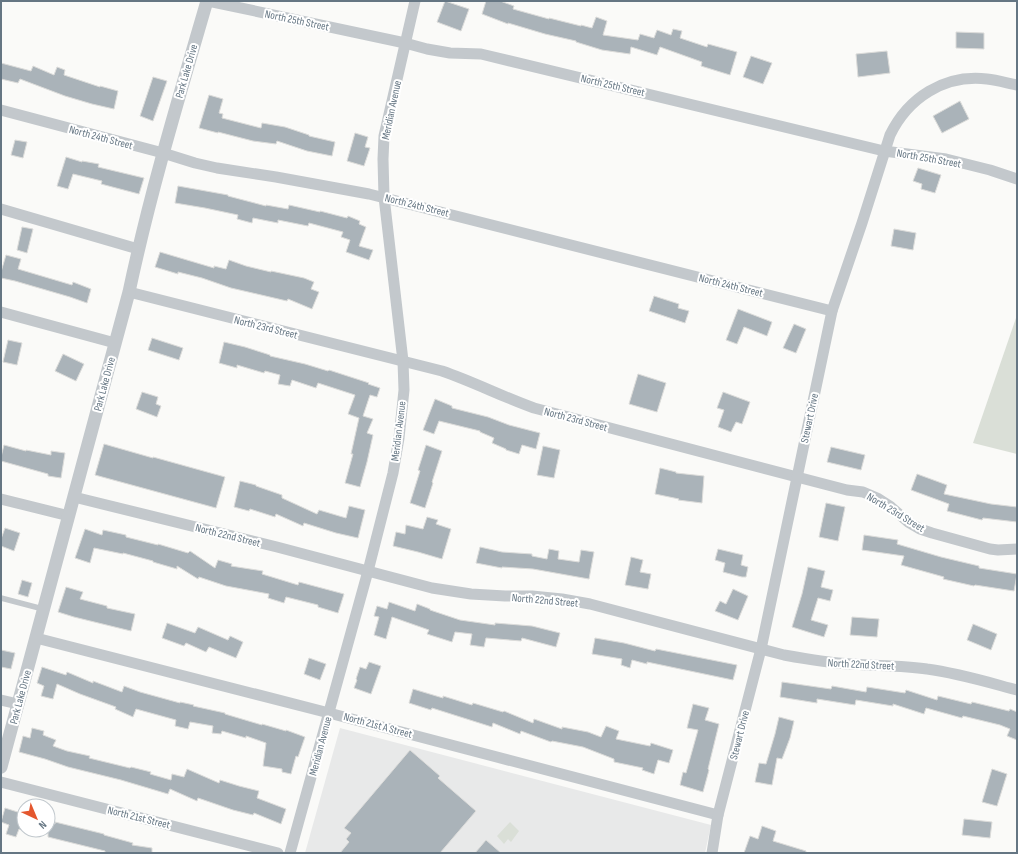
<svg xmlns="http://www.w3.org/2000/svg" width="1018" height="854" font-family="'Sofia Sans Condensed',sans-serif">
<rect width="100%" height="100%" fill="#fafaf8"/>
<path fill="#e8e9e9" d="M 340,728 L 711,825 L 705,853 L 305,853 Z"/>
<g fill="#dadfd7">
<path d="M 1017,315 L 1017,454 L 973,443 Z"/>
<path d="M 510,822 L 519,831 L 511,842 L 508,839 L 504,844 L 497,836 Z"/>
</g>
<g fill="#aab3b9" stroke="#dcdcda">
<path d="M 445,1 L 469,9 L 461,31 L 437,22 Z"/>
<path d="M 486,1 L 500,1 L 514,6 L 513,9 L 549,19 L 549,18 L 581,26 L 581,25 L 592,28 L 596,17 L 607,21 L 603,35 L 638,40 L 640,34 L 654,38 L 657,30 L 671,35 L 673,29 L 682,31 L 680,38 L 707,47 L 708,44 L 737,52 L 730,75 L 701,66 L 702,62 L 660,47 L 657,55 L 631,47 L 630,54 L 602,50 L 576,42 L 576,41 L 545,34 L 508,23 L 508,24 L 482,14 Z"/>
<path d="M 956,32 L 984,33 L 984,49 L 956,48 Z"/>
<path d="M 887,51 L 890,73 L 858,77 L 856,54 Z"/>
<path d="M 751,56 L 772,63 L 763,84 L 743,77 Z"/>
<path d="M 1,63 L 31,71 L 33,66 L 54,75 L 57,67 L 65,70 L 64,75 L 100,87 L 100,86 L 118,91 L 114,109 L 92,104 L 65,96 L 20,79 L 18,83 L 1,79 Z"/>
<path d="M 153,77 L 167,81 L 153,121 L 140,116 Z"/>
<path d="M 209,95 L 223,99 L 219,113 L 223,114 L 222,118 L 261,128 L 262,123 L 285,127 L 309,135 L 309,136 L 335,142 L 332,156 L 307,151 L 277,141 L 276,144 L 253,141 L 218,132 L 218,133 L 199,128 Z"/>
<path d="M 960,101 L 969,119 L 942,133 L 933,116 Z"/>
<path d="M 355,133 L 368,137 L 365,147 L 370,148 L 364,166 L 347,161 Z"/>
<path d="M 15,140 L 27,142 L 23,158 L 11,155 Z"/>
<path d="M 66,157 L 82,162 L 82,161 L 99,164 L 98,167 L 144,178 L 139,194 L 101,184 L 102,181 L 73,174 L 68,189 L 57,186 Z"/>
<path d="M 918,168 L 941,175 L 935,193 L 921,189 L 922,184 L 913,181 Z"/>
<path d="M 178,186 L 228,195 L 228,196 L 266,206 L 266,205 L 288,209 L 289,205 L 320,212 L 320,211 L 347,218 L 348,216 L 360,221 L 359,224 L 366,227 L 359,246 L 373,250 L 369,260 L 346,252 L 350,240 L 341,237 L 343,232 L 309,223 L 308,226 L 278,220 L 278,223 L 253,218 L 252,223 L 237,219 L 238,215 L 205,208 L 175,203 Z"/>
<path d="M 22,227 L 33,229 L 27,253 L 17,250 Z"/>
<path d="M 894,229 L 916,233 L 913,250 L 891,246 Z"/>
<path d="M 160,252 L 214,268 L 214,266 L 226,269 L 229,260 L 246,266 L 271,272 L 271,271 L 304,278 L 314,282 L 311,289 L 319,292 L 312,309 L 288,299 L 287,301 L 231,288 L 202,278 L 178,272 L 178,274 L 155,267 Z"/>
<path d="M 6,255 L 21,259 L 18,269 L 72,285 L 73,282 L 91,289 L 87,303 L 70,297 L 15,281 L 1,278 L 1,272 Z"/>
<path d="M 654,296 L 679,304 L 678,308 L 689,311 L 685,323 L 649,311 Z"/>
<path d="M 738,309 L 772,322 L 767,336 L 744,327 L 737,344 L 726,340 Z"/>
<path d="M 794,324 L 806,329 L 796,353 L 783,348 Z"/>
<path d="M 152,338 L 183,348 L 179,360 L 148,350 Z"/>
<path d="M 8,340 L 22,343 L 17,365 L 3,362 Z"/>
<path d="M 224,342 L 245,347 L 270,355 L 270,356 L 305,364 L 328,371 L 329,370 L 369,383 L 368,384 L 380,388 L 377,397 L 370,395 L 363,416 L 373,419 L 367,433 L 373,435 L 367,462 L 360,487 L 345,483 L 353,454 L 351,454 L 359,418 L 348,414 L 355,395 L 318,383 L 316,388 L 292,380 L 290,386 L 278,384 L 280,375 L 265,371 L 264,373 L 237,365 L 237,368 L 219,363 Z"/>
<path d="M 63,354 L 84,364 L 76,381 L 55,371 Z"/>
<path d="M 638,374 L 666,383 L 657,412 L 629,404 Z"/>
<path d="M 142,392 L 158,397 L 156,404 L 161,406 L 157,417 L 136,409 Z"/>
<path d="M 723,392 L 750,402 L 742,424 L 736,422 L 731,432 L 718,427 L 724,410 L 717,408 Z"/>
<path d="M 435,399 L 452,406 L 452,408 L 488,417 L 509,425 L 540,433 L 536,449 L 522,445 L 519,454 L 506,450 L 506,449 L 492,443 L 494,438 L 480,432 L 480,431 L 439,421 L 434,434 L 423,430 Z"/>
<path d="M 104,444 L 153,458 L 153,457 L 225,477 L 216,508 L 95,475 Z"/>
<path d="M 4,445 L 26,451 L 26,450 L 51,455 L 51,451 L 65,453 L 61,478 L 48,476 L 48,474 L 1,461 L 1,457 Z"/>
<path d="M 426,445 L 442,451 L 432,482 L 433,483 L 425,508 L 410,503 L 420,471 L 418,470 Z"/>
<path d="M 543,446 L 560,450 L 554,478 L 537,475 Z"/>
<path d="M 831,447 L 865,455 L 861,470 L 827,462 Z"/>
<path d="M 660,468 L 676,472 L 676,473 L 704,476 L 702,503 L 678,500 L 679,499 L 655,494 Z"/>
<path d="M 917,474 L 947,485 L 944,494 L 991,504 L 1017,507 L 1017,522 L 983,518 L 982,520 L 947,511 L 949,504 L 911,490 Z"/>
<path d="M 240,481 L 256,485 L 256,486 L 282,495 L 282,498 L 317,514 L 319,510 L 346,518 L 349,506 L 365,510 L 358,538 L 336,533 L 304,523 L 303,526 L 276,514 L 275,517 L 250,509 L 249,511 L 234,507 Z"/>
<path d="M 826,503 L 845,507 L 838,541 L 819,537 Z"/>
<path d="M 427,517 L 438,520 L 436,524 L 451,529 L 442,559 L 418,552 L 393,546 L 396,532 L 405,534 L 406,525 L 423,529 Z"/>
<path d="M 5,528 L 20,533 L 14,551 L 1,546 L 1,539 Z"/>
<path d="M 85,529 L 102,535 L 103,530 L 126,535 L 126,537 L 158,545 L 158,544 L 188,553 L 190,551 L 215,568 L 218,560 L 232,564 L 231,566 L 263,571 L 262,574 L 298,585 L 299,582 L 344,594 L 338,613 L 318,607 L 318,605 L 286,597 L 284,603 L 268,598 L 269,594 L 226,586 L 199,577 L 198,579 L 177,566 L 177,569 L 153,562 L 153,561 L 123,553 L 123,554 L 94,548 L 90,563 L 75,558 Z"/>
<path d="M 864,535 L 898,540 L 897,544 L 941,557 L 979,566 L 979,568 L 1017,574 L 1014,591 L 975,585 L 974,586 L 943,579 L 944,577 L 901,565 L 904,556 L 862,550 Z"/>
<path d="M 480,547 L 502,552 L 532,554 L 532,556 L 547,559 L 549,549 L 559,551 L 558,559 L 579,562 L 581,550 L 594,552 L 589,579 L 533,569 L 502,567 L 502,568 L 476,563 Z"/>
<path d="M 718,549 L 743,555 L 741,565 L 748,567 L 746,577 L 742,577 L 723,572 L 725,563 L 715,560 Z"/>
<path d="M 631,557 L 643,560 L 640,572 L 651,574 L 648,589 L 625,585 Z"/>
<path d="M 808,567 L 825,571 L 821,587 L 833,590 L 830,601 L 818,598 L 811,620 L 828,625 L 824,637 L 792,627 L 802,594 Z"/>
<path d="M 22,580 L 32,583 L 28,597 L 18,594 Z"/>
<path d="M 66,587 L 83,592 L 80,599 L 107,606 L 107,608 L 135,614 L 131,631 L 74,617 L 58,612 Z"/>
<path d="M 733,589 L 748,596 L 738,620 L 715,611 L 720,601 L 726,604 Z"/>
<path d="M 389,602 L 415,611 L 417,604 L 430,609 L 430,610 L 460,620 L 495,625 L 495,623 L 532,626 L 560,633 L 556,647 L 522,638 L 521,641 L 486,638 L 484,647 L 470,645 L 472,634 L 455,632 L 452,642 L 427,634 L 429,630 L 392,617 L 386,639 L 374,635 L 379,617 L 374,616 L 377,606 L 387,609 Z"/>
<path d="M 852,617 L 879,619 L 877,637 L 850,635 Z"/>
<path d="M 167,623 L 195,633 L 198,627 L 228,640 L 230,636 L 243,642 L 236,658 L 209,647 L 206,652 L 186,643 L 184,646 L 162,638 Z"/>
<path d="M 973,624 L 997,634 L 991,650 L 967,640 Z"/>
<path d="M 595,638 L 624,643 L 655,651 L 656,649 L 737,665 L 733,680 L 647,662 L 647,664 L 632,660 L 630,668 L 621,665 L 622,659 L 592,654 Z"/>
<path d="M 1,650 L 15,653 L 11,669 L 1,667 Z"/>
<path d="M 309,658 L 326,664 L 320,680 L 304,674 Z"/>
<path d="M 369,662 L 381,666 L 371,694 L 354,688 L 357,680 L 356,679 L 360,667 L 366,669 Z"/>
<path d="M 42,667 L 66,675 L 67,672 L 93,683 L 93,681 L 122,692 L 124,686 L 140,692 L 180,703 L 180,702 L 194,705 L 193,706 L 225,713 L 225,714 L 262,725 L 262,724 L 286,731 L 286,730 L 305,737 L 298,757 L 296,756 L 291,774 L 282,772 L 282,769 L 263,766 L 266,743 L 246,736 L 246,738 L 222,731 L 221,734 L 212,733 L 213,726 L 190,722 L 188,729 L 175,726 L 176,720 L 136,709 L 133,717 L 115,709 L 116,707 L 80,694 L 57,684 L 53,699 L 41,696 L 44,686 L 37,683 Z"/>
<path d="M 782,682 L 831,689 L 832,686 L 866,692 L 867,687 L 905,693 L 906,690 L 937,700 L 938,696 L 971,704 L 972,702 L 1009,711 L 1010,709 L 1017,712 L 1017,740 L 1007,736 L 1010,729 L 1000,725 L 963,716 L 962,718 L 926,708 L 924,714 L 893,704 L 893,706 L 856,700 L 855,705 L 817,699 L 817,703 L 780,697 Z"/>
<path d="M 413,689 L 443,698 L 443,696 L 472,705 L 473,703 L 503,712 L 504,711 L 533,723 L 534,719 L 562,729 L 562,727 L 588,732 L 601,737 L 606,726 L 619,731 L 616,739 L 650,746 L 651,743 L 673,750 L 669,763 L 658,760 L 654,774 L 642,770 L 643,768 L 614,762 L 614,759 L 583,747 L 552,741 L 551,742 L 521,731 L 520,734 L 493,723 L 492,727 L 432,708 L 431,710 L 409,703 Z"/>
<path d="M 693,704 L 709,708 L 705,720 L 719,724 L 708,769 L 709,770 L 703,792 L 680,785 L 683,772 L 686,773 L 698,730 L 687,728 Z"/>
<path d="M 779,717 L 794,721 L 790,738 L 782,759 L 777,758 L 772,785 L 755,782 L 759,763 L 766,764 L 775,734 Z"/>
<path d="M 32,728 L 44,731 L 43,735 L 56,740 L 53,746 L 67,751 L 90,756 L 89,758 L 130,768 L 131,767 L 151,772 L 150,774 L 171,780 L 172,774 L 184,777 L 187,769 L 219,783 L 220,780 L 239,786 L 259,791 L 257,798 L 286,809 L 281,824 L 254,813 L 253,815 L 233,810 L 198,798 L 197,801 L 170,789 L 168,794 L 121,780 L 68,767 L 45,759 L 19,752 L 23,736 L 30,738 Z"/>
<path d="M 410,750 L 440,776 L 438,778 L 476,811 L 440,853 L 340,853 L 349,842 L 346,839 L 351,833 L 344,828 Z"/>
<path d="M 992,769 L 1007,774 L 997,806 L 982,802 Z"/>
<path d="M 5,808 L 24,814 L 24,831 L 19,829 L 16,837 L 6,834 L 9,825 L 1,822 Z"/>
<path d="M 964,819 L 992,822 L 990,838 L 962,835 Z"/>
<path d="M 48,822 L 55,824 L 55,822 L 104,834 L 104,835 L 133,843 L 132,845 L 152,848 L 152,853 L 105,853 L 105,851 L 48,837 Z"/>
<path d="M 762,826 L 776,831 L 773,841 L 806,851 L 806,853 L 744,853 L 750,836 L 758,839 Z"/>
<path d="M 486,840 L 501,853 L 475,853 Z"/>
</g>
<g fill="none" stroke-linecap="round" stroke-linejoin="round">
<path stroke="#c3c8cc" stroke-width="5.5" d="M 1,598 L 43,609"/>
<g stroke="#c3c8cc" stroke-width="11">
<path d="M 208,1 L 405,43 L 427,49 L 450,53 L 481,54 L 884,151 L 946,159 L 990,170 L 1017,179"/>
<path d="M 1,110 L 163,153 L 195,163 L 217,168 L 276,177 L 369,194 L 832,311"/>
<path d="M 1,209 L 138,249"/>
<path d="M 129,292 L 442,371 C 474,382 503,397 534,408 L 797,477 L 847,490 L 863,492 L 877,498 L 891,507 L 908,522 L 920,529 L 932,533 L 990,549 L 998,550 L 1017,549"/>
<path d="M 1,312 L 115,343"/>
<path d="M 74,497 L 277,547 L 432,588 L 471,594 L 505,596 L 532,596 L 562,599 L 590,604 L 784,655 C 806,659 828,663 851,664 C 876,666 902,665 927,669 C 958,673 987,682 1017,690"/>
<path d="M 1,499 L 69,516"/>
<path d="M 36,638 L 329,713 L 718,815"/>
<path d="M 1,700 L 18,704"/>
<path d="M 1,782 L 278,853"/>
<path d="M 290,853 L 368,571 L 393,473 L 399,438 L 404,390 L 403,361 L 384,197 L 383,159 L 384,136 L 415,1"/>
<path d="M 712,853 L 718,815 L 761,649 L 832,311 L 862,223 L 890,135 C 908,98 944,74 987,79 C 997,80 1007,83 1017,85"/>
</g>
<path stroke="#c3c8cc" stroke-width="13" d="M 1,767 L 129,292 C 150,193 179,97 207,1"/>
</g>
<g text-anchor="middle" stroke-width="4" stroke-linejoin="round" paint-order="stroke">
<g font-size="11" fill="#657683" stroke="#fff">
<text transform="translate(297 20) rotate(12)" y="4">North 25th Street</text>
<text transform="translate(186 71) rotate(-74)" y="4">Park Lake Drive</text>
<text transform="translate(613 85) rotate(13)" y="4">North 25th Street</text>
<text transform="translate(391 110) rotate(-78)" y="4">Meridian Avenue</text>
<text transform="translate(101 137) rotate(15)" y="4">North 24th Street</text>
<text transform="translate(929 158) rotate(10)" y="4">North 25th Street</text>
<text transform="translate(417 205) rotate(14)" y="4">North 24th Street</text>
<text transform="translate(731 285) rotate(14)" y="4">North 24th Street</text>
<text transform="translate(266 327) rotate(14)" y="4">North 23rd Street</text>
<text transform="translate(104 384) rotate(-75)" y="4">Park Lake Drive</text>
<text transform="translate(809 418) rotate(-78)" y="4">Stewart Drive</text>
<text transform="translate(576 419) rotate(15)" y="4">North 23rd Street</text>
<text transform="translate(398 431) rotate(-83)" y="4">Meridian Avenue</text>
<text transform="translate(896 512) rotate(31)" y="4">North 23rd Street</text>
<text transform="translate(228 535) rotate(14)" y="4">North 22nd Street</text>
<text transform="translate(545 600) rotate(5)" y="4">North 22nd Street</text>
<text transform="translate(861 664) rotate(3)" y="4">North 22nd Street</text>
<text transform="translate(20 697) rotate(-75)" y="4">Park Lake Drive</text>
<text transform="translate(378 725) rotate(15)" y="4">North 21st A Street</text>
<text transform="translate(739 735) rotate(-76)" y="4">Stewart Drive</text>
<text transform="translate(320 746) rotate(-75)" y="4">Meridian Avenue</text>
<text transform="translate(139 817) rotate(14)" y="4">North 21st Street</text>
</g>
</g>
<rect width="1018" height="854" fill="none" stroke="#657683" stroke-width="4"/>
<g transform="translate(36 818) rotate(136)"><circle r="19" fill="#ffffff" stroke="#c1c8cd"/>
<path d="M0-3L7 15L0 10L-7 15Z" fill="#e4572e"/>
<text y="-6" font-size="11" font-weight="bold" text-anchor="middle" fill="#657683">N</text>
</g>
</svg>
